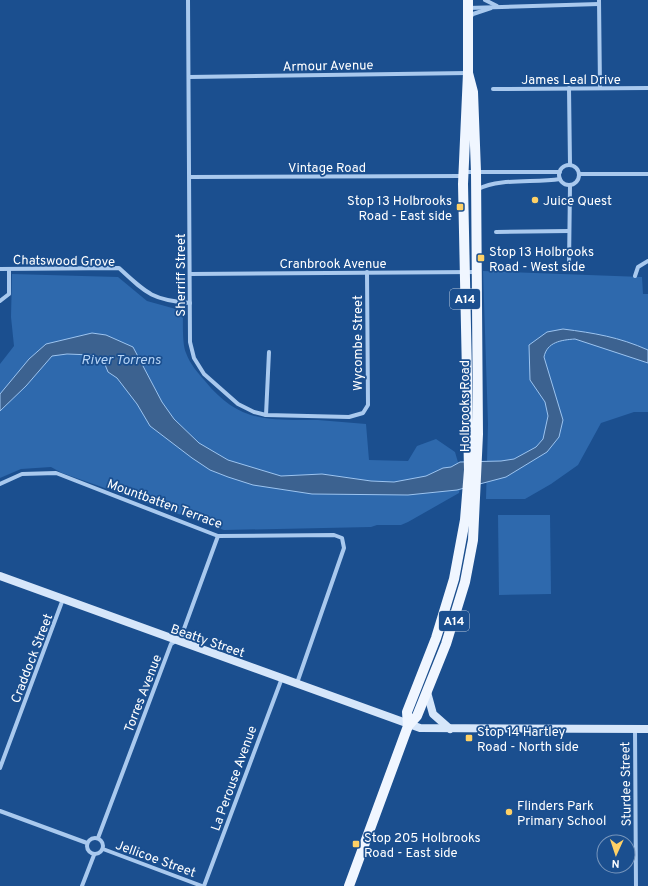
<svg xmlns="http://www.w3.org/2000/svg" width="648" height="886" font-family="Overpass,sans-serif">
<rect width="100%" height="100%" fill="#1b4f8f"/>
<g fill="#2e69ad">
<path d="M 483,271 L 642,277 L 643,294 L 648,294 L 648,412 L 634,412 L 601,423 L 578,465 L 551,484 L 525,499 L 486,499 L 488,424 Z"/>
<path d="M 12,274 L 118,277 L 147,301 L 183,311 C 183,322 182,344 186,353 C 190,364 198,373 205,381 C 239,423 268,420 318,420 C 334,421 350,423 366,424 L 369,460 L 408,461 L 417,446 L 436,439 L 455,452 L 462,476 L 459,493 L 408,522 L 401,525 L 377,525 L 371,527 L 224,530 L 62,473 L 51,467 L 21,469 L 0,478 L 0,364 L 14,346 L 11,317 Z"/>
<path d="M 498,515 L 550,515 L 551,594 L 499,595 Z"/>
</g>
<path fill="#3c6290" stroke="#9cc4f0" d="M 563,329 C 594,333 619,337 648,350 L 648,363 L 575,339 C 561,340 547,342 544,357 L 563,420 L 559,437 L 547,452 L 506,477 L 457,490 L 408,495 L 312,494 L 253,485 L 228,477 L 210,470 L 192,458 L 150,426 L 137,404 L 117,378 L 108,372 L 104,362 L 97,357 L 92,355 L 67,354 L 52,356 L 26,386 L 0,411 L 0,394 L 29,359 L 46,344 L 92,333 L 106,335 L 133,347 L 162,402 L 174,419 L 199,443 L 228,460 L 281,476 L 322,474 L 371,481 L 394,482 L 426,476 L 443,468 L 451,467 L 460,462 L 501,461 L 514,459 L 536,447 L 543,439 L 548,416 L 545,402 L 530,380 L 529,345 L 547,332 Z"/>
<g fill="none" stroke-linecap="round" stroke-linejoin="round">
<g stroke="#a9c9ee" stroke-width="4">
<path d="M 188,0 L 190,342 L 194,358 L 204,374 L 238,404 L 254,412 L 266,415 L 349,417 L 363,413 L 368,405 L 367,272"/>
<path d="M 485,0 L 497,6"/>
<path d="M 599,0 L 600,88"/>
<path d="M 468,8 L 599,4"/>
<path d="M 470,17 L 473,14 L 491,8"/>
<path d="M 189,77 L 468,73"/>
<path d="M 569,88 L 570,165"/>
<path d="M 493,89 L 648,88"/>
<circle cx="569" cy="175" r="10"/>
<path d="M 464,172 L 560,172"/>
<path d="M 579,174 L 648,174"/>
<path d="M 190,177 L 462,176"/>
<path d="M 478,189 C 500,178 534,183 560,179"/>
<path d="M 496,232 L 569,231"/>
<path d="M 569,267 L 570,185"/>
<path d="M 0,269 L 119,268 C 146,293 152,300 190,303"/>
<path d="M 190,274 L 476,272"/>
<path d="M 635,276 L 638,267 L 648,261"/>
<path d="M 0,301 L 9,294 L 9,269"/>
<path d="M 266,415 L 269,352"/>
<path d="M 0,484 L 22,474 L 56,473 L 218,536 L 334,535 L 342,538 L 344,548 L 297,683"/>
<path d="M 635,729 L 636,886"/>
<path d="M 0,768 L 63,599"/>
<path d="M 0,811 L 87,843"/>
<circle cx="95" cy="846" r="8"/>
<path d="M 98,838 L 171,644 L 181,637 L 218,536"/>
<path d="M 103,849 L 202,886"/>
<path d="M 82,886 L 94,855"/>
<path d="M 204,886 L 282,678"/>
</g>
<g stroke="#d6e6fa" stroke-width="8">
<path d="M 0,576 L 420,728 L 648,729"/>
<path d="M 427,692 L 433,714 L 450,729"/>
</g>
<g stroke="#f0f6ff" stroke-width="10">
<path d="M 408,726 L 407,712 L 436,638 L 454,579 L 465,520 L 469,470 L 463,184 L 468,73 L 468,0"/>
<path d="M 349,886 L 408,726 L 417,716 L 446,644 L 465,582 L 473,540 L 478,434 L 476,172 L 473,92 L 468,73"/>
</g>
</g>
<g fill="#ffd166" stroke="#1b4f8f" stroke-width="1.5">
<circle cx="535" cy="200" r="4"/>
<rect x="456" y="203" width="8" height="8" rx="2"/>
<rect x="477" y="254" width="8" height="8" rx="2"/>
<rect x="465" y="734" width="8" height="8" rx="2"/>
<circle cx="509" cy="812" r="4"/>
<rect x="352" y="840" width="8" height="8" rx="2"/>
</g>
<g text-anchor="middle" stroke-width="3.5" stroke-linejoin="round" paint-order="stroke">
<g fill="#1b4f8f" stroke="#bbcadd" stroke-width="1">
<rect x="450" y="289" width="30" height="20" rx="3"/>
<rect x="439" y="611" width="30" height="20" rx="3"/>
</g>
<g font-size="12" font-weight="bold" fill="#fff">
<text x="465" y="303">A14</text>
<text x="454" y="625">A14</text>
</g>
<g font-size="13" fill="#fff" stroke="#1b4f8f">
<text transform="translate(328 65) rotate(-1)" y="5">Armour Avenue</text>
<text x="571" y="84">James Leal Drive</text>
<text x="327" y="172">Vintage Road</text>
<text transform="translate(64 260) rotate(1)" y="5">Chatswood Grove</text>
<text x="333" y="268">Cranbrook Avenue</text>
<text transform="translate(180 275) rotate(-90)" y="5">Sherriff Street</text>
<text transform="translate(357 343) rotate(-90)" y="5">Wycombe Street</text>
<text transform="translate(464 406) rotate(-90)" y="5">Holbrooks Road</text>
<text transform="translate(165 503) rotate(20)" y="5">Mountbatten Terrace</text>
<text transform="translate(208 640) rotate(19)" y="5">Beatty Street</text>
<text transform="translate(31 658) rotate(-69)" y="5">Craddock Street</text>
<text transform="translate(142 693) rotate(-69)" y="5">Torres Avenue</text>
<text transform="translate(233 778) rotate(-70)" y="5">La Perouse Avenue</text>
<text transform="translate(625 784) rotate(-91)" y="5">Sturdee Street</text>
<text transform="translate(156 858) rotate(20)" y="5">Jellicoe Street</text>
</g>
<g font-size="13" fill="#fff" stroke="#1b4f8f" text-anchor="start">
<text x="452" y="205" text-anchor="end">Stop 13 Holbrooks<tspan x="452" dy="15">Road - East side</tspan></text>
<text x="543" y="205">Juice Quest</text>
<text x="489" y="256">Stop 13 Holbrooks<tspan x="489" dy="15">Road - West side</tspan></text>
<text x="477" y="736">Stop 14 Hartley<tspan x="477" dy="15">Road - North side</tspan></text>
<text x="517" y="810">Flinders Park<tspan x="517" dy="15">Primary School</tspan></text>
<text x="364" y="842">Stop 205 Holbrooks<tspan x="364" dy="15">Road - East side</tspan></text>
</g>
<g font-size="14" font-style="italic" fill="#b5d3f5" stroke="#1b4f8f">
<text x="121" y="364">River Torrens</text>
</g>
</g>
<g transform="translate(616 854) rotate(183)"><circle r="19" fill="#1b4f8f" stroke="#7695bc"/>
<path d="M0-3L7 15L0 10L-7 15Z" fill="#ffd166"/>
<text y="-6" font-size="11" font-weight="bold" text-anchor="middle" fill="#ffffff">N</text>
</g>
</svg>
